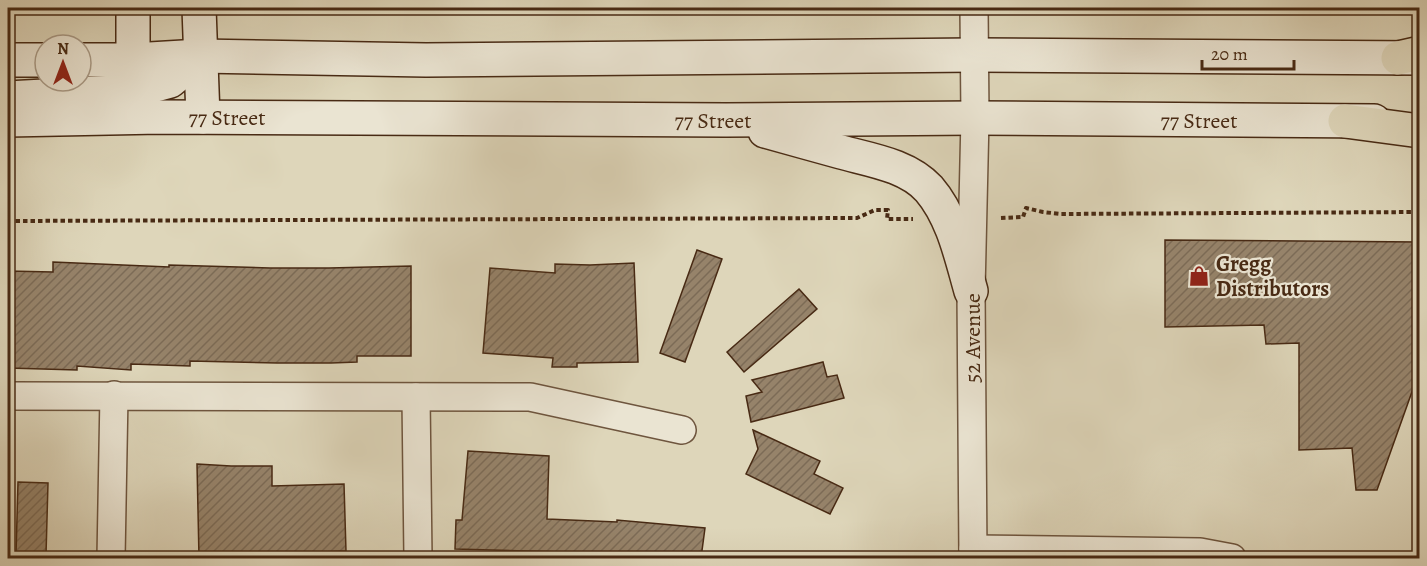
<svg xmlns="http://www.w3.org/2000/svg" width="1427" height="566" font-family="Alegreya,serif">
<defs>
<pattern id="building-hatch" width="6" height="6" patternUnits="userSpaceOnUse" patternTransform="scale(1.5)"><rect width="6" height="6" fill="#96836a"/><path d="M-1 1l2-2M0 6l6-6M5 7l2-2" fill="none" stroke="#7c6b56"/></pattern>
</defs>
<rect width="100%" height="100%" fill="#ded6ba"/>
<filter id="stains"><feTurbulence type="fractalNoise" baseFrequency=".00333" numOctaves="4"/><feColorMatrix values="0 0 0 0 .2 0 0 0 0 .09 0 0 0 0 .02 0 0 0 .5 -.17"/></filter>
<radialGradient id="worn" r=".72"><stop offset=".6" stop-color="#630" stop-opacity="0"/><stop offset="1" stop-color="#630" stop-opacity=".3"/></radialGradient>
<g fill="url(#building-hatch)" stroke="#482a14" stroke-width="1.5">
<path d="M 1165,240 L 1419,242 L 1419,372 L 1377,490 L 1356,490 L 1352,448 L 1299,450 L 1299,343 L 1266,344 L 1264,325 L 1165,327 Z"/>
<path d="M 697,250 L 722,259 L 685,362 L 660,353 Z"/>
<path d="M 53,262 L 169,267 L 169,265 L 270,268 L 329,268 L 411,266 L 411,356 L 357,356 L 357,362 L 331,363 L 277,363 L 190,361 L 190,366 L 131,364 L 131,370 L 77,366 L 77,370 L 8,368 L 8,271 L 53,272 Z"/>
<path d="M 634,263 L 638,362 L 577,363 L 577,367 L 552,367 L 553,358 L 483,353 L 490,268 L 555,273 L 555,264 L 590,265 Z"/>
<path d="M 799,289 L 817,309 L 744,372 L 727,352 Z"/>
<path d="M 823,362 L 827,377 L 837,375 L 844,398 L 751,422 L 746,396 L 762,392 L 752,380 Z"/>
<path d="M 753,430 L 820,461 L 814,474 L 843,488 L 830,514 L 746,474 L 758,449 Z"/>
<path d="M 468,451 L 549,456 L 547,519 L 617,522 L 617,520 L 705,528 L 701,558 L 562,558 L 563,552 L 455,549 L 456,520 L 462,520 Z"/>
<path d="M 197,464 L 231,466 L 272,466 L 272,486 L 344,484 L 346,551 L 271,554 L 271,558 L 199,558 Z"/>
<path d="M 18,482 L 48,483 L 46,555 L 16,554 Z"/>
</g>
<g fill="none" stroke-linecap="round" stroke-linejoin="round">
<g stroke="#6e553e" stroke-width="30">
<g id="street">
<path d="M 8,396 L 530,397 L 682,430"/>
<path d="M 416,397 L 418,558"/>
<path d="M 973,549 L 1200,552 L 1232,558"/>
<path d="M 111,558 L 114,395"/>
<path d="M 973,558 L 971,291 L 975,118 L 974,8"/>
</g>
</g>
<g stroke="#482a14" stroke-width="36">
<g id="secondary">
<path d="M 199,8 L 203,117"/>
<path d="M 8,60 L 45,60"/>
<path d="M 81,60 L 133,60 L 200,56 L 426,60 L 975,55 L 1420,58"/>
<path d="M 133,81 L 133,8"/>
<path d="M 8,98 L 133,91 L 170,81 L 200,56"/>
<path d="M 8,120 L 160,117 L 726,120 L 975,118 L 1374,121"/>
<path d="M 765,131 C 790,138 816,145 841,152 C 870,160 907,165 929,189 C 953,217 961,256 971,291"/>
</g>
</g>
<g stroke="#482a14" stroke-width="36">
<g id="primary">
<path d="M 1398,58 L 1420,53"/>
<path d="M 1345,121 L 1420,131"/>
</g>
</g>
<g stroke="#482a14" stroke-width="4" stroke-dasharray="4.5 3" stroke-linecap="butt">
<path d="M 1001,218 L 1023,217 L 1026,208 L 1043,212 L 1061,214 L 1420,212"/>
<path d="M 8,221 L 857,218 L 875,210 L 888,210 L 887,219 L 913,219"/>
</g>
<use href="#street" stroke="#eae4d2" stroke-width="27"/>
<use href="#secondary" stroke="#eae4d2" stroke-width="33"/>
<use href="#primary" stroke="#ded6ba" stroke-width="33"/>
</g>
<defs>
<g id="shop-bare" transform="scale(1.62)"><path d="M-5-2.5h2.3a2.7 3.5 0 0 1 5.4 0H5L5.5 6h-11ZM-1.5-2.5h3a1.5 2.3 0 0 0-3 0Z" fill="#8f2418" stroke="#eae4d2" stroke-width="2.5" paint-order="stroke"/></g>
</defs>
<g fill-rule="evenodd">
<use href="#shop-bare" x="1199" y="276"/>
</g>
<g text-anchor="middle" stroke-width="4.5" stroke-linejoin="round" paint-order="stroke">
<g font-size="22" fill="#482a14" stroke="#eae4d2">
<text x="227" y="125">77 Street</text>
<text x="713" y="128">77 Street</text>
<text x="1199" y="128">77 Street</text>
<text transform="translate(972 338) rotate(-90)" y="8">52 Avenue</text>
</g>
<g font-size="22" font-weight="bold" fill="#482a14" stroke="#eae4d2" text-anchor="start">
<text x="1216" y="271">Gregg<tspan x="1216" dy="25">Distributors</tspan></text>
</g>
</g>
<rect width="1427" height="566" fill="none" stroke="#ded6ba" stroke-width="30"/>
<rect x="9" y="9" width="1409" height="548" fill="none" stroke="#482a14" stroke-width="3"/>
<rect x="15" y="15" width="1397" height="536" fill="none" stroke="#482a14" stroke-width="1.5"/>
<g transform="translate(63 63)"><circle r="28" fill="#eae4d2" stroke="#a99a86" stroke-width="1.5"/>
<path d="M0-4.5L10 22L0 15L-10 22Z" fill="#8f2418"/>
<text y="-9" font-size="16" font-weight="bold" text-anchor="middle" fill="#482a14">N</text>
</g>
<path d="M1202 60v9h92v-9" fill="none" stroke="#482a14" stroke-width="3"/>
<text x="1211" y="60" font-size="18" fill="#482a14" stroke="#eae4d2" stroke-width="4.5" paint-order="stroke">20 m</text>
<rect width="100%" height="100%" filter="url(#stains)"/>
<rect width="100%" height="100%" fill="url(#worn)"/>
</svg>
